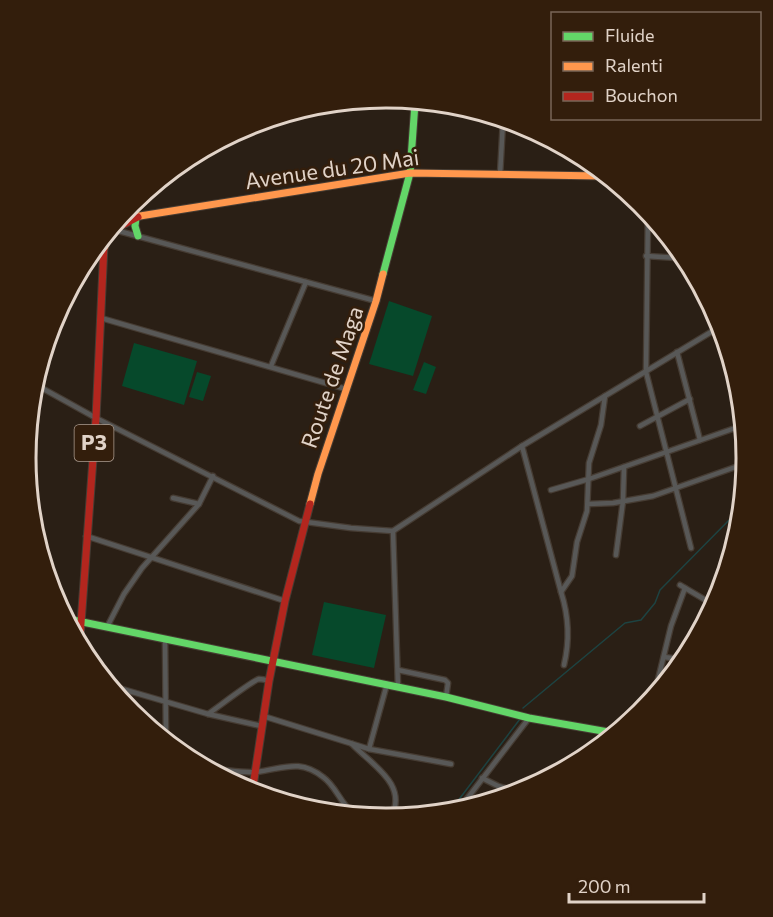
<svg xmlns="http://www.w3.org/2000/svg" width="773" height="917" font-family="Commissioner,sans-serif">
<rect width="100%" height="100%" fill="#2a1f15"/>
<g fill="#06492b">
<path d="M 389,301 L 432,316 L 413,376 L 369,364 Z"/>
<path d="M 134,343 L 197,361 L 184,405 L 122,386 Z"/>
<path d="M 424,362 L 436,367 L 426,394 L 413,390 Z"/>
<path d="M 197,372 L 211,376 L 203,401 L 189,397 Z"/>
<path d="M 324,602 L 386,615 L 374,668 L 312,655 Z"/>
</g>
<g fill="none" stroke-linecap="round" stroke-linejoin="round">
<g stroke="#1d4342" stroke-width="1.5">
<path d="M 523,708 L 625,623 L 641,620 L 655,603 L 660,590 L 737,512"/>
<path d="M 454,806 L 520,719"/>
</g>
<g stroke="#463c33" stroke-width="7">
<g id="street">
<path d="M 500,175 L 503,121"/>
<path d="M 648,212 L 646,372 L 691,548"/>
<path d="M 115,230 L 376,301"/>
<path d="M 646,256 L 678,258"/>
<path d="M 101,318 L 346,389"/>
<path d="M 677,352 L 700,440"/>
<path d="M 271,366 L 306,282"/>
<path d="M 40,387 L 96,418 L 299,521 L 351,528 L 393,531 L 522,446 L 721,326"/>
<path d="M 640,426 L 690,399"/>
<path d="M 522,446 L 561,592 L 572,576 L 577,542 L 587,511 L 589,463 L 601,425 L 605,396"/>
<path d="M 551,490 L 589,479 L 741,426"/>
<path d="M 173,498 L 199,504"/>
<path d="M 588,504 L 613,503 L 653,496 L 744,464"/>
<path d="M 393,531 L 398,687"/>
<path d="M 86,536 L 285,601"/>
<path d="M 616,555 L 623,501 L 624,467"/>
<path d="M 680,585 L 714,605"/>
<path d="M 561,592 C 569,617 570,640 564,665"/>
<path d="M 107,627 L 124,594 L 142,568 L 199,504 L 213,476"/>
<path d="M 165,639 L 166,737"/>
<path d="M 664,657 L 678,659"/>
<path d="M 398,670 L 445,680 L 448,683 L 446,697"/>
<path d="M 112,686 L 208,714 L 261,726"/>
<path d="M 654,696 L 671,626 L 685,588"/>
<path d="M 208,714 C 217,708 253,680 259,679 C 263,679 266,680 269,681"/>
<path d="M 263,716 L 369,749 L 451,764"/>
<path d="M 352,744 C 372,765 410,785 390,819"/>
<path d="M 369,749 L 387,684"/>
<path d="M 214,769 C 228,770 243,773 256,772 C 283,769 299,758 323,777 C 336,786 340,803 353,813"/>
<path d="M 482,778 L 498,786 L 522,793"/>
<path d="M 463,804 L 529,718"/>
</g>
</g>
<g stroke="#463c33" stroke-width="9">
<g id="fast">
<path d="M 136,218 L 135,226 L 138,236"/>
<path d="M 114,230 L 117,225"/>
<path d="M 383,274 L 410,173 L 415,103"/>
<path d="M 68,619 L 446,697 L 529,718 L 614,733"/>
</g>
</g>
<g stroke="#463c33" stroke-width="9">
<g id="slow">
<path d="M 123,215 L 140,216 L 410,173 L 601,176"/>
<path d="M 104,248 L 109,237"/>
<path d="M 310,504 L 318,474 L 376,301 L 383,274"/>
</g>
</g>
<g stroke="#463c33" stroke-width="9">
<g id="jam">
<path d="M 115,229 L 138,217"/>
<path d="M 80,637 L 96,418 L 104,245"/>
<path d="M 252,793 L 269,681 L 285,601 L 310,504"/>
</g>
</g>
<use href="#street" stroke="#585857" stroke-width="4.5"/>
<use href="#fast" stroke="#63d668" stroke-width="7"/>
<use href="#slow" stroke="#ff974d" stroke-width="7"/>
<use href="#jam" stroke="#b3261e" stroke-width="7"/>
</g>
<g text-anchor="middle" stroke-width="5" stroke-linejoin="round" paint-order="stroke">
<rect fill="#331e0c" stroke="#ad9d90" stroke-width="1.5" x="74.5" y="425" width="39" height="36" rx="4.5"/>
<g font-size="21" font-weight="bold" fill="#e1d3c8">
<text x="94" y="450">P3</text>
</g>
<g font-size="22" fill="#e1d3c8" stroke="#331e0c">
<text transform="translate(332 169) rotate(-8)" y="8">Avenue du 20 Mai</text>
<text transform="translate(332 377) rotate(-71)" y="8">Route de Maga</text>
</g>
</g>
<path d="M0 0H773V917H0ZM36 458a350 350 0 1 1 700 0a350 350 0 1 1-700 0Z" fill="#331e0c" fill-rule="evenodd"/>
<path fill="none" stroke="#e1d3c8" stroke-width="3" d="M36 458a350 350 0 1 1 700 0a350 350 0 1 1-700 0Z"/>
<rect x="551" y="12" width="210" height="108" fill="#331e0c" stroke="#796657" stroke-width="1.5"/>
<rect x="563" y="32" width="30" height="9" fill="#63d668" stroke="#796657" stroke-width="1.5"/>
<text x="605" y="42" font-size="18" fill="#e1d3c8">Fluide</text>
<rect x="563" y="62" width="30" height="9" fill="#ff974d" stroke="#796657" stroke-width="1.5"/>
<text x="605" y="72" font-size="18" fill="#e1d3c8">Ralenti</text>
<rect x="563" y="92" width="30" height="9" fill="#b3261e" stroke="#796657" stroke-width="1.5"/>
<text x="605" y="102" font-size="18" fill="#e1d3c8">Bouchon</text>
<path d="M569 893v9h135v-9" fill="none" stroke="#e1d3c8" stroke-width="3"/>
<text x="578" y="893" font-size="18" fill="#e1d3c8" stroke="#331e0c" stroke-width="4.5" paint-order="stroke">200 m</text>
</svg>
